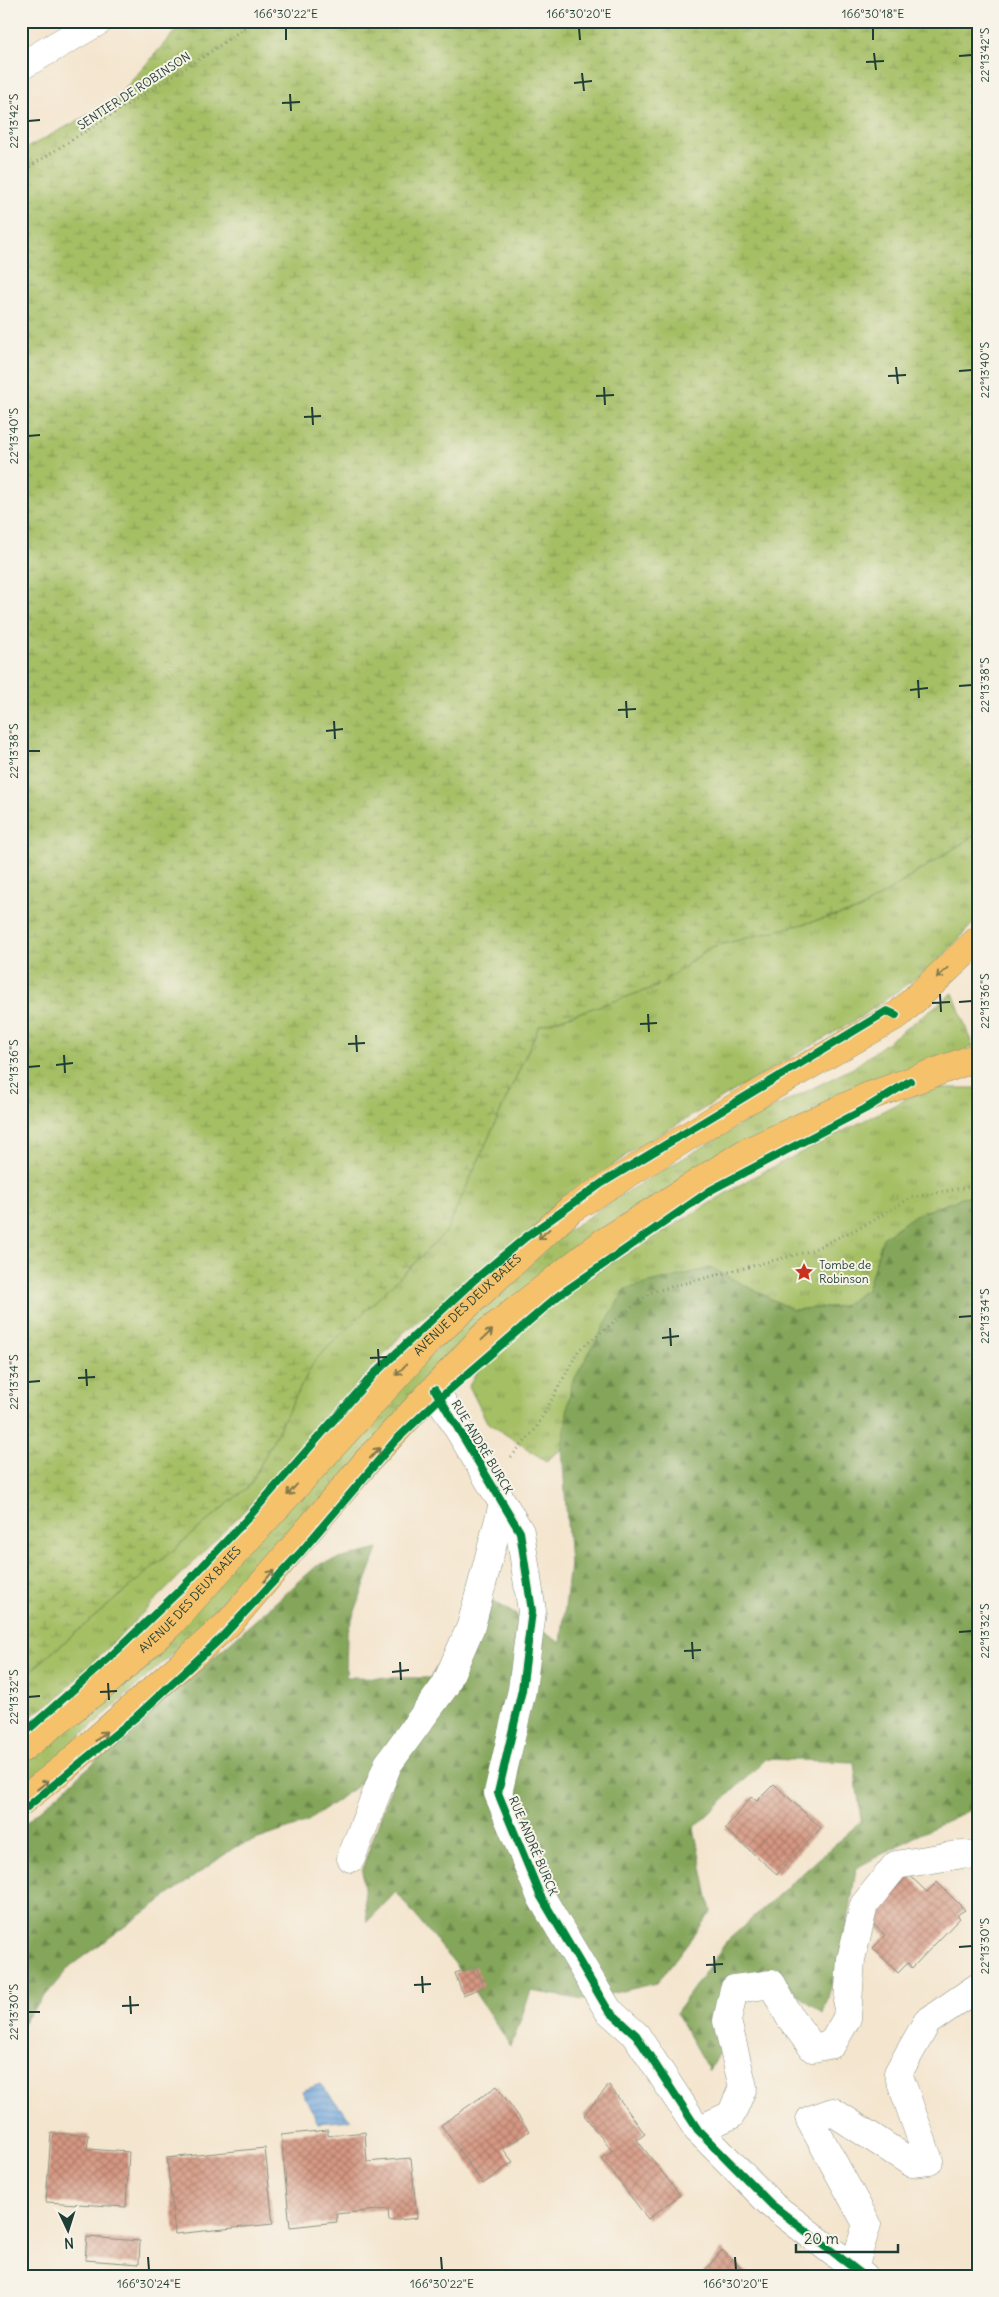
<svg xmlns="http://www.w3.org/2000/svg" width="999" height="2297" font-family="Delius,sans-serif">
<defs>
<pattern id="grass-tufts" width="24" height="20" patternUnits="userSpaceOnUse" patternTransform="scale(1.25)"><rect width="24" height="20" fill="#a5bf65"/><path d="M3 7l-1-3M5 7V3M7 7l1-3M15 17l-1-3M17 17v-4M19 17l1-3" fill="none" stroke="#869c54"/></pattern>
<pattern id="forest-firs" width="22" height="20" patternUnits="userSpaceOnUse" patternTransform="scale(1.25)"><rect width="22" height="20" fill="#84a65a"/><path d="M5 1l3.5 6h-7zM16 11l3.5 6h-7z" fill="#6b884b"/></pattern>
<pattern id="wetland-marsh" width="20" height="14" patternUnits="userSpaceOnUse" patternTransform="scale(1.25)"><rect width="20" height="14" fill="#a5bf65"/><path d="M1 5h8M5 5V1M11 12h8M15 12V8" fill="none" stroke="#869c54"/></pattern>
<pattern id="water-rules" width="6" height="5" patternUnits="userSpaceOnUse" patternTransform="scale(1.25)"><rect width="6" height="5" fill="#6fa5dd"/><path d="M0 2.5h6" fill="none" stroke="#5b88b4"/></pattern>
<pattern id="building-cross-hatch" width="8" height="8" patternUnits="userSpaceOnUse" patternTransform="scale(1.25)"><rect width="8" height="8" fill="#d59782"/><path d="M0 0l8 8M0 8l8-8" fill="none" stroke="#ac7c6b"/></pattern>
</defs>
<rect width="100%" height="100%" fill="#f7f3e8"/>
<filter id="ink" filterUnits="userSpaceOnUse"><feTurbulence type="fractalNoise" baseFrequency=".02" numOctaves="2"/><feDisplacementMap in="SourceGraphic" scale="10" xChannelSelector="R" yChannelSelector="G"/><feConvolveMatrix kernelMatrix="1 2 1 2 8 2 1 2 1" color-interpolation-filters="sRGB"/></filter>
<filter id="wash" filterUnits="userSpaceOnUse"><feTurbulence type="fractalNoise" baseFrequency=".0096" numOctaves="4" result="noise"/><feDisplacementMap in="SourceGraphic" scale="20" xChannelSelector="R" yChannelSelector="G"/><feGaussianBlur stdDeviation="1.12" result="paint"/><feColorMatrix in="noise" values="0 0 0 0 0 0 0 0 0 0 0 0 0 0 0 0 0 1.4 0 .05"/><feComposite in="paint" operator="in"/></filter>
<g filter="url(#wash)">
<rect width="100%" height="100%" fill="#f4e5ce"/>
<g fill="url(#grass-tufts)" stroke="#627e4c">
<path d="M 978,833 L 978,912 L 974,922 L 937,963 L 864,1015 L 633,1150 L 403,1333 L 245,1510 L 57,1699 L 21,1722 L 21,1679 L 250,1485 L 314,1361 L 446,1232 L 539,1026 L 656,987 L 711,947 L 859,910 Z"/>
<path d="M 953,993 L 973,1047 L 537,1277 L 225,1607 L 21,1789 L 21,1762 L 328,1459 L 521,1263 L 616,1198 L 743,1123 L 853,1068 Z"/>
<path d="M 928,1088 L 978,1088 L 978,1195 L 962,1198 L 883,1238 L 867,1290 L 843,1306 L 793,1310 L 711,1268 L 567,1420 L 562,1449 L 546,1461 L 487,1422 L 469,1386 L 489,1351 L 582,1281 L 753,1177 Z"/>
</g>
<path fill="url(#forest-firs)" stroke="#527247" d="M 978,1195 L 978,1806 L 920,1834 L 856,1868 L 846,1937 L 823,2014 L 764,1967 L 709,2071 L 676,2013 L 727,1941 L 861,1821 L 854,1762 L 766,1759 L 694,1828 L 711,1912 L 657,1983 L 584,2000 L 531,1991 L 511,2046 L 457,1966 L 396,1892 L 367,1922 L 362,1869 L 406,1745 L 388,1764 L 305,1823 L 235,1847 L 70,1966 L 21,2025 L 21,1827 L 319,1564 L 378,1549 L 347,1633 L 346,1677 L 430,1678 L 484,1595 L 561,1643 L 570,1564 L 562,1449 L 571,1385 L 625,1289 L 711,1268 L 793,1310 L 843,1306 L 867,1290 L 883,1238 L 915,1215 L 962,1198 Z"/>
<path fill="url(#wetland-marsh)" stroke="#627e4c" d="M 184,21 L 978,21 L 978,833 L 859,910 L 711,947 L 656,987 L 539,1026 L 446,1232 L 314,1361 L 250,1485 L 21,1679 L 21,151 L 114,101 Z"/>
<path fill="url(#water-rules)" stroke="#477188" d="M 320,2084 L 351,2120 L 318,2123 L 302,2091 Z"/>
<g id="blocks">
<g fill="url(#building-cross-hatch)">
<path d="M 774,1784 L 821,1828 L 777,1874 L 725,1829 L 751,1797 L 757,1801 Z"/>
<path d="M 909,1875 L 927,1892 L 937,1882 L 965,1910 L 957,1915 L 960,1918 L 912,1968 L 908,1963 L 898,1973 L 873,1948 L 885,1935 L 866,1917 Z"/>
<path d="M 476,1966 L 484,1987 L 463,1995 L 455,1973 Z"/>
<path d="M 609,2085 L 645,2134 L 637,2140 L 680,2195 L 648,2219 L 602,2159 L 612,2151 L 584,2115 Z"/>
<path d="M 497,2086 L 529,2131 L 503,2149 L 513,2162 L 483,2184 L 441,2125 Z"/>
<path d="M 328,2130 L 328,2136 L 365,2132 L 367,2162 L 411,2158 L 417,2218 L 389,2221 L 388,2209 L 336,2214 L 337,2222 L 290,2227 L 281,2135 Z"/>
<path d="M 51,2133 L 89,2135 L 87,2149 L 129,2152 L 126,2207 L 46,2202 Z"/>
<path d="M 265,2148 L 273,2224 L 175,2234 L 167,2158 Z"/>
<path d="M 87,2237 L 140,2241 L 139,2264 L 85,2260 Z"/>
<path d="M 722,2250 L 751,2276 L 700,2276 Z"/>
</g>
</g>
</g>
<g filter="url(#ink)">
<use href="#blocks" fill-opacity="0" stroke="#8a9181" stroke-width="1"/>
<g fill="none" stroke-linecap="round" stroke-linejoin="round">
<g stroke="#8a9181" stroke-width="29">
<g id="minor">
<path d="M 21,66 L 99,21"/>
<path d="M 435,1390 L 520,1532 L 532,1611 L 522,1690 L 498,1793 L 540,1895 L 608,2010 L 636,2035 L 698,2130 L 772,2205 L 864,2276"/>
<path d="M 351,1858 L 388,1764 L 445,1686 L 471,1626 L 503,1504"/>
<path d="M 698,2130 L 731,2115 L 743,2087 L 727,2021 L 734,1989 L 772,1984 L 789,2016 L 813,2048 L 832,2044 L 847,2018 L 851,1959 L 864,1905 L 896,1865 L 963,1854 L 978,1856"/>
<path d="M 854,2268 L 867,2224 L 810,2120 L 833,2112 L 912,2163 L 929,2161 L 898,2073 L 927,2022 L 978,1987"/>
</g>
</g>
<g stroke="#8a9181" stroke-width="29">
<g id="major">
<path id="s1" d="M 21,1749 L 107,1682 L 168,1626 L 427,1342 L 571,1209 L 722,1115 L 899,1014 L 978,940"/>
<path d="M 21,1802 L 64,1768 L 229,1623 L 369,1459 L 487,1333 L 604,1242 L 745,1153 L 867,1097 L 978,1057"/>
</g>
</g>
<g stroke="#8a9181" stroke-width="3" stroke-dasharray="1 4" stroke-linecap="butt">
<path d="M 21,172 L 209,53 L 254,21"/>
<path d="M 511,1457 L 535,1430 L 579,1350 L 651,1292 L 810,1251 L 869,1223 L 910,1198 L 978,1185"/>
</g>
<use href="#minor" stroke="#fff" stroke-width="28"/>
<use href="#major" stroke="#f5c16b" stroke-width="28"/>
<g stroke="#f7f3e8" stroke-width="11">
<g id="cycleway">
<path d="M 435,1390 L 520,1532 L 532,1611 L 522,1690 L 498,1793 L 540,1895 L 608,2010 L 636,2035 L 698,2130 L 772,2205 L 864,2276"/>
<path d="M 21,1736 L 110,1657 L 181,1589 L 246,1520 L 373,1375 L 473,1281 L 526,1237 L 602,1183 L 887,1011 L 896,1015"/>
<path d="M 21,1812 L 136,1717 L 220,1639 L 300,1553 L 395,1441 L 440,1398 L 558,1296 L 711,1190 L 865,1109 L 910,1081"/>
</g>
</g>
<use href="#cycleway" stroke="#00873e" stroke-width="8"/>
</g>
<defs><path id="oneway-shaft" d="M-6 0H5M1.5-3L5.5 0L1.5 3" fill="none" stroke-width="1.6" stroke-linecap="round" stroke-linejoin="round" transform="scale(1.25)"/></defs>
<g stroke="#7f784d">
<use href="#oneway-shaft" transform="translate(942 973) rotate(137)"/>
<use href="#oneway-shaft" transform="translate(544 1234) rotate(137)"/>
<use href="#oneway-shaft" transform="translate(487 1335) rotate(-43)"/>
<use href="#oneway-shaft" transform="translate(401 1370) rotate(132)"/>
<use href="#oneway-shaft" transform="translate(375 1453) rotate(-47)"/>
<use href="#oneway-shaft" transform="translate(292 1490) rotate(132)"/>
<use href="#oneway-shaft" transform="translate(269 1576) rotate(-49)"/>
<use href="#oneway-shaft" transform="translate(101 1736) rotate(-41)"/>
<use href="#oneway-shaft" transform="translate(43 1785) rotate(-38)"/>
</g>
</g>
<path fill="none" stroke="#1f3d34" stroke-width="2" d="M 286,28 L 286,40M 579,28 L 580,40M 873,28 L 873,40M 874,53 L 876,70M 959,56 L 972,55M 866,62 L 884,61M 582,73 L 584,91M 574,83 L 592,81M 290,94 L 291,111M 282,103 L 300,102M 28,121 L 40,120M 896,367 L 898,384M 959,371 L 972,370M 888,376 L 906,375M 604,387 L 605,405M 596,396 L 614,395M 312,407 L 313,425M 304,417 L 321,416M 28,436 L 40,435M 918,680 L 919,698M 959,686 L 972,685M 910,690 L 928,688M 626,701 L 627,718M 618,710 L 636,709M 334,721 L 335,739M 326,731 L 343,729M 28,751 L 40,751M 940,994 L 941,1012M 959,1002 L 972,1001M 932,1003 L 950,1002M 648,1014 L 649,1032M 640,1024 L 657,1023M 356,1035 L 357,1052M 348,1044 L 365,1043M 64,1055 L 65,1073M 56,1065 L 73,1063M 28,1067 L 40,1066M 959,1317 L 972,1316M 670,1328 L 671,1346M 662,1338 L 679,1336M 378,1349 L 379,1366M 370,1358 L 387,1357M 86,1369 L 87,1386M 78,1378 L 95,1377M 28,1382 L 40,1381M 959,1632 L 972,1631M 692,1642 L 693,1659M 684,1651 L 701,1650M 400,1662 L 401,1680M 392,1672 L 409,1670M 108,1683 L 109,1700M 100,1692 L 117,1691M 28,1697 L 40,1696M 959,1947 L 972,1946M 714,1956 L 715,1973M 706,1965 L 723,1964M 422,1976 L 423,1993M 414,1985 L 431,1984M 130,1996 L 131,2014M 122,2006 L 139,2005M 28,2012 L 40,2012M 148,2257 L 149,2270M 441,2257 L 442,2270M 735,2257 L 736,2270"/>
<defs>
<g id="sight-bare" transform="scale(1.5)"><path d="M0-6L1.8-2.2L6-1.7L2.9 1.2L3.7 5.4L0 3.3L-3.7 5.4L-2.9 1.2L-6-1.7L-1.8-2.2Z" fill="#c8321e" stroke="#f7f3e8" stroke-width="2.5" paint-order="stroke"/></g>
</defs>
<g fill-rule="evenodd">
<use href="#sight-bare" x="804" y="1272"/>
</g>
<g text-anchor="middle" stroke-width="4" stroke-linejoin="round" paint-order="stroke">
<g font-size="12" fill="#1f3d34" stroke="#f7f3e8">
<text transform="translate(134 91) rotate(-33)" y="4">SENTIER DE ROBINSON</text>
<text dy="4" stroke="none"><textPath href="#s1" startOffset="631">AVENUE DES DEUX BAIES</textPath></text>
<text transform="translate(482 1447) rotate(59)" y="4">RUE ANDRÉ BURCK</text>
<text dy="4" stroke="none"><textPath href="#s1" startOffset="226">AVENUE DES DEUX BAIES</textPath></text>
<text transform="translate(533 1846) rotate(67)" y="4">RUE ANDRÉ BURCK</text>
</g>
<g font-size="12" fill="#1f3d34" stroke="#f7f3e8" text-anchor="start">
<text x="819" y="1269">Tombe de<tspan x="819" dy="14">Robinson</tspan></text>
</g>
</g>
<rect width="999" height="2297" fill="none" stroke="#f7f3e8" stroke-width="55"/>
<g transform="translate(68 2230) rotate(176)" stroke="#f7f3e8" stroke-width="4" paint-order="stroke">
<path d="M0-4L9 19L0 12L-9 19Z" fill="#1f3d34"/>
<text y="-8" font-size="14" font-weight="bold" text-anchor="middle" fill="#1f3d34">N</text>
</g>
<path d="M796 2244v8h102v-8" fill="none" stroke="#1f3d34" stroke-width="2.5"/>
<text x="804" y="2244" font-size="15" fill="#1f3d34" stroke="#f7f3e8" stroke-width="4" paint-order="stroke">20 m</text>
<rect x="28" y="28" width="944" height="2242" fill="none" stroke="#1f3d34" stroke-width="2"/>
<g font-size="12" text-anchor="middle" fill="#1f3d34">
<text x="286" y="18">166°30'22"E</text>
<text x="579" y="18">166°30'20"E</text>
<text x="873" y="18">166°30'18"E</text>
<text transform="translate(985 55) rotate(-90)" y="4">22°13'42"S</text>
<text transform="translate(14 121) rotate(-90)" y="4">22°13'42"S</text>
<text transform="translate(985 370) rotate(-90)" y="4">22°13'40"S</text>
<text transform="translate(14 436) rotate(-90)" y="4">22°13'40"S</text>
<text transform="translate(985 685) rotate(-90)" y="4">22°13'38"S</text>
<text transform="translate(14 751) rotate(-90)" y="4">22°13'38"S</text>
<text transform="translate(985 1001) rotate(-90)" y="4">22°13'36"S</text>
<text transform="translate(14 1067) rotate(-90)" y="4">22°13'36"S</text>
<text transform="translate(985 1316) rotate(-90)" y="4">22°13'34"S</text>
<text transform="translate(14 1382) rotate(-90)" y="4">22°13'34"S</text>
<text transform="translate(985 1631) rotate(-90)" y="4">22°13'32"S</text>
<text transform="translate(14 1697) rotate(-90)" y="4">22°13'32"S</text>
<text transform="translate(985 1946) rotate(-90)" y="4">22°13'30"S</text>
<text transform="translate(14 2012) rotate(-90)" y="4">22°13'30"S</text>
<text x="149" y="2288">166°30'24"E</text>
<text x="442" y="2288">166°30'22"E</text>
<text x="736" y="2288">166°30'20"E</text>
</g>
</svg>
